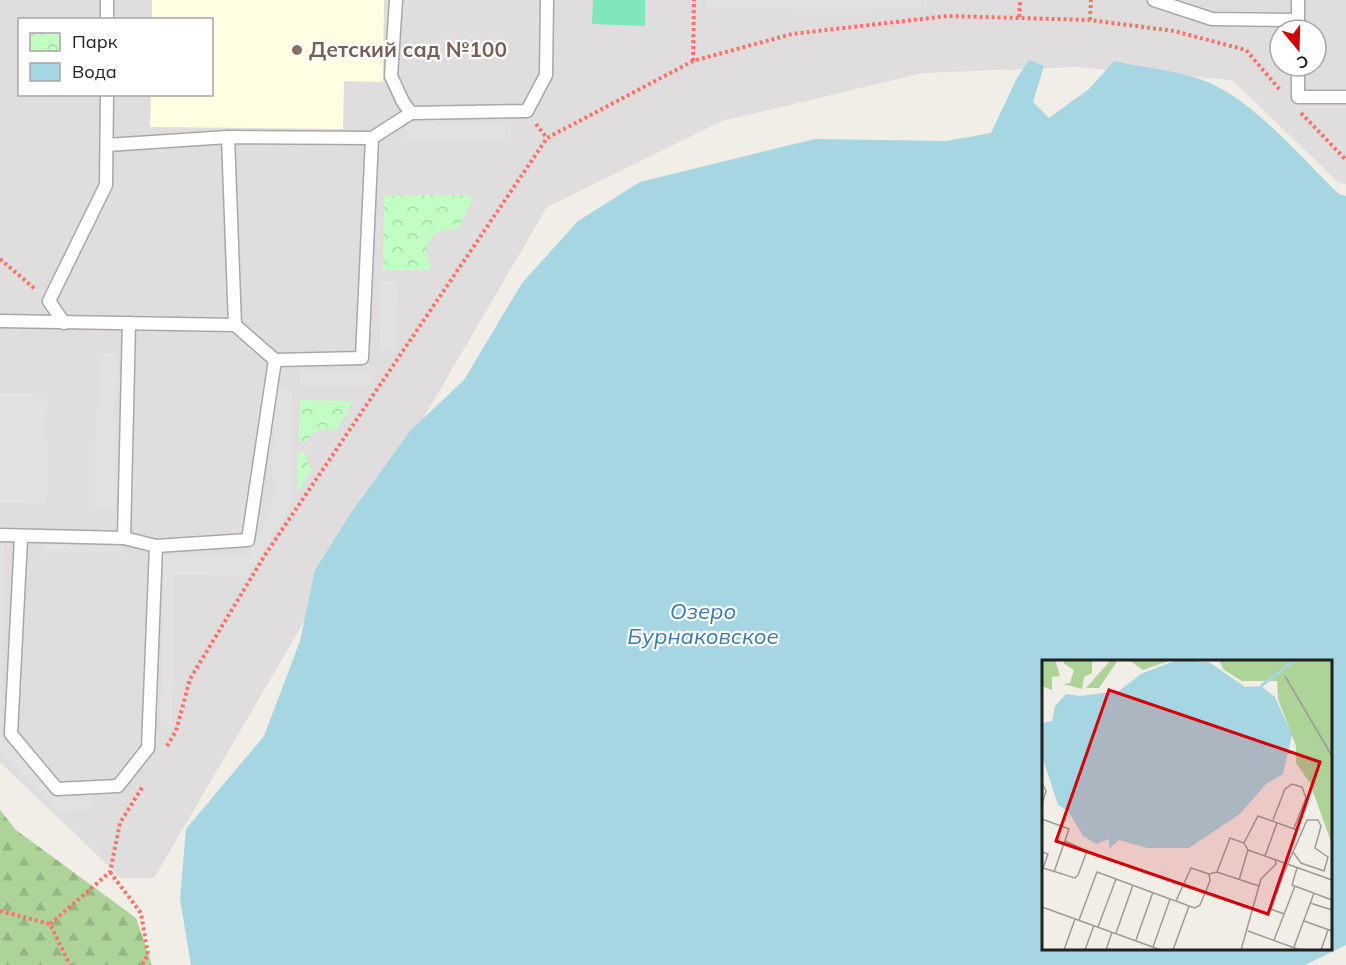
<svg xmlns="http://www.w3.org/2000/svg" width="1346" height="965" font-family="Mulish,sans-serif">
<defs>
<pattern id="forest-firs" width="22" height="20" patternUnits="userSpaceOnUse" patternTransform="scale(1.5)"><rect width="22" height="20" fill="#add399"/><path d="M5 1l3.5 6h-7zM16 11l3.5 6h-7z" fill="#95b584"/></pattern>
<pattern id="park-crowns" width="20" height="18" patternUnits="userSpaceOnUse" patternTransform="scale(1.5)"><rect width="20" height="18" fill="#c2fdc4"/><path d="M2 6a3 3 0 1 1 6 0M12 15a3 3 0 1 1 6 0" fill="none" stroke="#a6d9a8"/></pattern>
</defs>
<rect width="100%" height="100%" fill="#f1ede7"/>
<path fill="#dfdddd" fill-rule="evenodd" d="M 0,0 L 1346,0 L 1346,184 L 1338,182 L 1232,80 L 1076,67 L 923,73 L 722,121 L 547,207 L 154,878 L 121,878 L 0,762 ZM 20,20 L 212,20 L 212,94 L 20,94 ZM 1280,30 L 1316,30 L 1316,66 L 1280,66 Z"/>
<path fill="#fffee2" d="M 152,0 L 384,0 L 383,82 L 344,81 L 343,129 L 150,127 L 151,95 L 212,94 L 212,20 L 152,19 Z"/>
<path fill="url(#forest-firs)" d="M 0,810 L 16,830 L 136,918 L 152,965 L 0,965 Z"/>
<g fill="url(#park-crowns)">
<path d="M 469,195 L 473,200 L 457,230 C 434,225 419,244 431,265 L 428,270 L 383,270 L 384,196 Z"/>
<path d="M 300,400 L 353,401 L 336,431 C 323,427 313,430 306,441 L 299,441 Z"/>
<path d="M 298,452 L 304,452 L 309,465 L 313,467 L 297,493 Z"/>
</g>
<path fill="#80e5ba" d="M 593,0 L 645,0 L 645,26 L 592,24 Z"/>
<g fill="#e1e1e1">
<path d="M 707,0 L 921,0 L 921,9 L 707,8 Z"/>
<path d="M 406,123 L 505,123 L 505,141 L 406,140 Z"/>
<path d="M 381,281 L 397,281 L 396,350 L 380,350 Z"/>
<path d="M 97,353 L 117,353 L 115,510 L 95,510 Z"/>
<rect x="300" y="370" width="70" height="17"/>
<path d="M 275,386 L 292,388 L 290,507 L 248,576 L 174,575 L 172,728 L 161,727 L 164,556 L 248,556 L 272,507 Z"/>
<path d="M 0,393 L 48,394 L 46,504 L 0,503 Z"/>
<path d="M 0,543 L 4,543 L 1,735 L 59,793 L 90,792 L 90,811 L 59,812 L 0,751 Z"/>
<path d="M 46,545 L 121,546 L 121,554 L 46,553 Z"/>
</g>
<path fill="#a5d6e1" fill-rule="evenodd" d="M 1029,60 L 1044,66 L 1033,102 L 1049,118 L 1089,89 L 1114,61 C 1143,68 1177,70 1205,81 C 1254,100 1301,158 1339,194 L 1346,196 L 1346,945 L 1305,965 L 191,965 L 180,899 L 186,829 L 264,736 L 300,641 L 315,570 L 351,513 L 410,431 L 464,380 L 522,283 L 578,221 L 640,182 L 815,139 L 946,141 L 991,133 L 1017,78 ZM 1043,662 L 1330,662 L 1330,948 L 1043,948 Z"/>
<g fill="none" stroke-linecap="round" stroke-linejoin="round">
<g stroke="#a8a8a8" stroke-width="15">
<g id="service">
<path d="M 396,0 L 391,76 L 403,102 L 411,113 L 527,111 L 546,75 L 547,0"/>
<path d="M 1154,0 L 1212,19 L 1298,20"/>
<path d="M 107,20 L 107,0"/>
<path d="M 1298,30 L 1298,0"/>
<path d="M 1298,66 L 1298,97 L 1346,97"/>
<path d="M 228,137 L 235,325 L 275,360 L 362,358 L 372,138"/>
<path d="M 107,145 L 228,137 L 372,138 L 411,113"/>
<path d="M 0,321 L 235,325"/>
<path d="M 64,323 L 49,301 L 106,185 L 107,94"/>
<path d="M 0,535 L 124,538 L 156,546 L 248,540 L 275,360"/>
<path d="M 21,538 L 11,734 L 57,789 L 118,786 L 148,748 L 156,546"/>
<path d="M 124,538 L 129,323"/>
</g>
</g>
<g stroke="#ff736a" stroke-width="4" stroke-dasharray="3 3" stroke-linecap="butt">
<path d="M 1019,17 L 1020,0"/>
<path d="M 1090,20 L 1091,0"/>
<path d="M 693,61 L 694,0"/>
<path d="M 1301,113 L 1346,160"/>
<path d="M 536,124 L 547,138"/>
<path d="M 0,259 L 35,289"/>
<path d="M 167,746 L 176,731 L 190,679 L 265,555 L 547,138 L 693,61 L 792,34 L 947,16 L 1090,20 L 1174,31 L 1246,50 L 1280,90"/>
<path d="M 110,872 L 141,913 L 148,955 L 142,965"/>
<path d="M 0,911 L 50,924 L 70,965"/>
<path d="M 50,924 L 110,872 L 120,823 L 143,786"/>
</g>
<use href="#service" stroke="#fff" stroke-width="12"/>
</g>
<circle fill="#8d6e63" stroke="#fff" stroke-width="2" cx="297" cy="50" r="6"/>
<g text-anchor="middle" stroke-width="4.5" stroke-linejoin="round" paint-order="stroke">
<g font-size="21" font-weight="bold" fill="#785e54" stroke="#fff" text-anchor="start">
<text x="309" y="57">Детский сад №100</text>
</g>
<g font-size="22" font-style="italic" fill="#4178a7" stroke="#fff">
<text x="703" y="619">Озеро<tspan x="703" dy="25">Бурнаковское</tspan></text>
</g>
</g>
<g transform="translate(1042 660)">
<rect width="290" height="290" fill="#f1ede7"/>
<path d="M 0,0 L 13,0 L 18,16 L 10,17 L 10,30 L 0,26 ZM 25,0 L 50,0 L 50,13 L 42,17 L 40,29 L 21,24 L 28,23 L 32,10 L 21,3 ZM 69,0 L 76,0 L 57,28 L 44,28 ZM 87,0 L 129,0 L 101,10 ZM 177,0 L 289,0 L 289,182 L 268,123 L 254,103 L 254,86 L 236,39 L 235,21 L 200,21 L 182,10 Z" fill="#add399"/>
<path d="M 135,0 L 167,2 L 203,27 L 219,26 L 233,37 L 250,75 L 241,114 L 224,124 L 198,154 L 147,188 L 105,188 L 77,180 L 67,189 L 67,179 L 54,184 L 41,176 L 26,151 L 16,145 L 0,96 L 0,63 L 10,61 L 13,46 L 24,34 L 38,36 L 77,31 L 99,14 Z" fill="#a5d6e1"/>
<path fill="none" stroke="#a5d6e1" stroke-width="3" d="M 219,26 L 253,0"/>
<path fill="none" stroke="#9e9b98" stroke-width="1.5" d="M 243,16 L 290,96M 0,123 L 4,131 L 0,144M 0,159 L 27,169 L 12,212M 231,160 L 243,129 L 250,124 L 260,127 L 264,138 L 252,168M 202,183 L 216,156 L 255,170M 206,190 L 290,220M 0,192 L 6,194 L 0,211M 223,196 L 235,163M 1,208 L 33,218 L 36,215 L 45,191 L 23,181M 255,208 L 250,225 L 290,240M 175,212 L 188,178 L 202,183 L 206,190 L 197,220M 167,214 L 175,212 L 217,226M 268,243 L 290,250M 0,247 L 119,290M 242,254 L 229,249 L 241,215 L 265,160 L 276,160 L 279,166 L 273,188 L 286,197 L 282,211 L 259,203 L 251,192M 37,260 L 55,212 L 128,239 L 134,241 L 147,246 L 153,248 L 158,245 L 168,221 L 167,214 L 149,208 L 134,241M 262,261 L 290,271M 56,267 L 74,219M 206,271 L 258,290M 74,273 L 91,225M 94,280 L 111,232M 232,280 L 253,226M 111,287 L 128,239M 252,287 L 272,233M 22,290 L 33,259M 43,290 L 52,265M 64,290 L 70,272M 131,290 L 147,246M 199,290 L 219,219 L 234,204 L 233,200M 279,290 L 286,270"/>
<path fill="#d10009" fill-opacity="0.15" stroke="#d10009" stroke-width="3" d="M 67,30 L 278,102 L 226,254 L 14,181 Z"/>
<rect width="290" height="290" fill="none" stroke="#212121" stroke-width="3"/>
</g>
<rect x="18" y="18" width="195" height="78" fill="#ffffff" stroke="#a6a6a6" stroke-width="1.5"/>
<rect x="30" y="33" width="30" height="18" fill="url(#park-crowns)" stroke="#a6a6a6" stroke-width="1.5"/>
<text x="72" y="48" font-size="18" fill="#212121">Парк</text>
<rect x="30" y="63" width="30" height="18" fill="#a5d6e1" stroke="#a6a6a6" stroke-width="1.5"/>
<text x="72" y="78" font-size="18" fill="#212121">Вода</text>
<g transform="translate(1298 48) rotate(161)"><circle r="28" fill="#ffffff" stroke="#a6a6a6" stroke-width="1.5"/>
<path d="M0-4.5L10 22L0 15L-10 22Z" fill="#d10009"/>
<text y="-9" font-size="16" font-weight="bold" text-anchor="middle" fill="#212121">С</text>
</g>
</svg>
